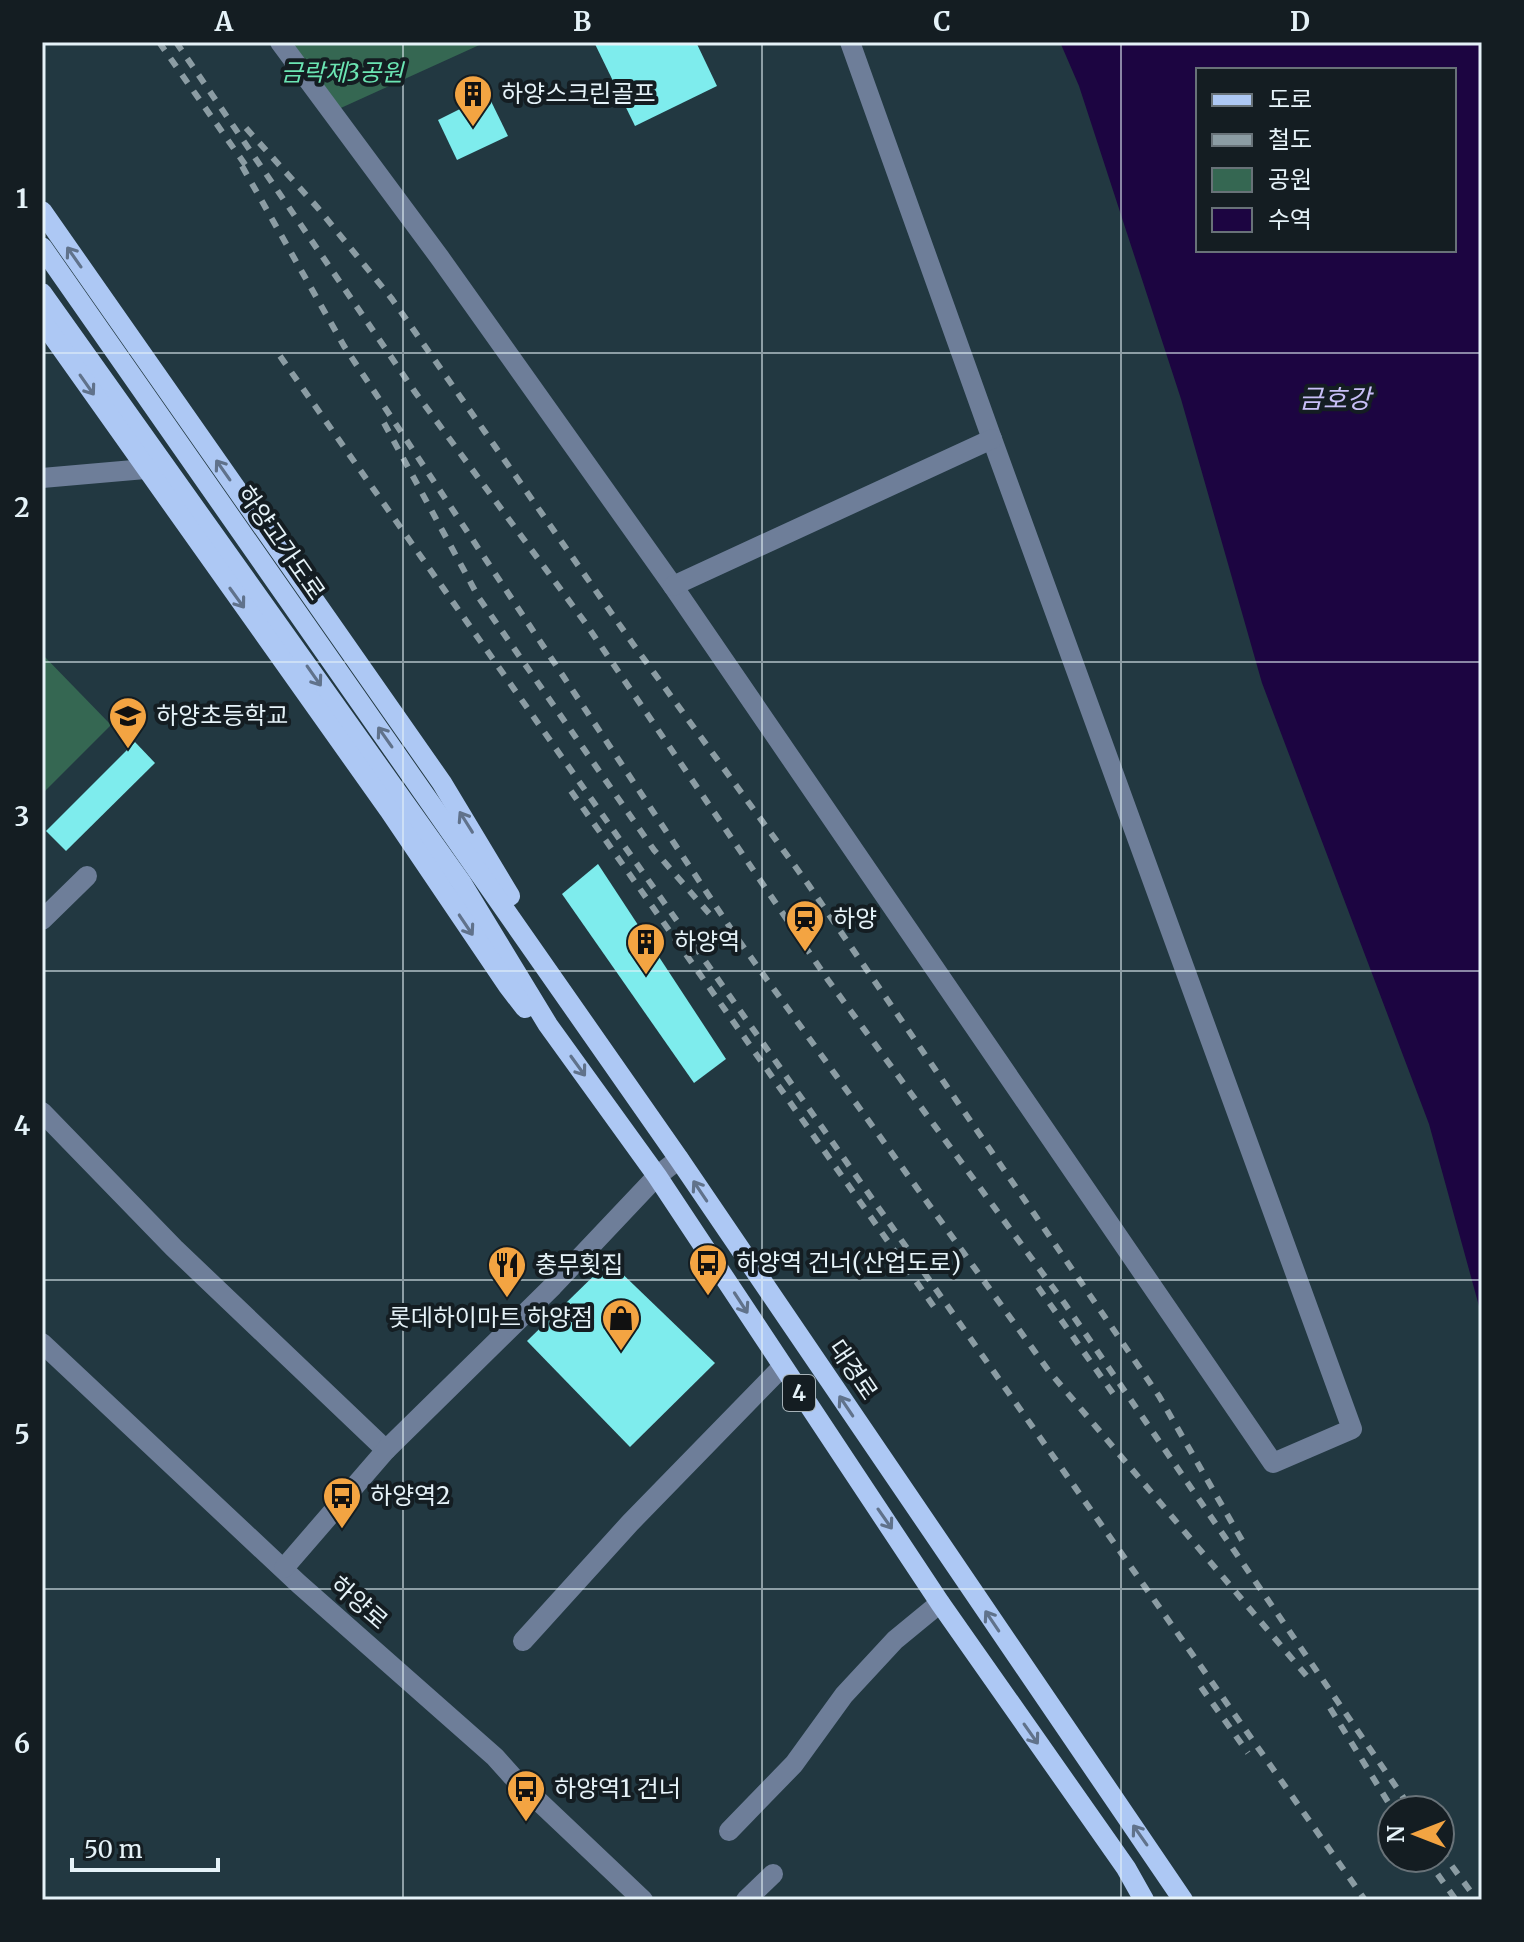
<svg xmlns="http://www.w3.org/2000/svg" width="1524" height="1942" font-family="Merriweather,'Noto Sans KR',serif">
<rect width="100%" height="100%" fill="#223841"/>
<g fill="#356752">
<path d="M 280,42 L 486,42 L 332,112 Z"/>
<path d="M 42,654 L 111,725 L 42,794 Z"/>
</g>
<path fill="#1c0541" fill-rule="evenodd" d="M 1060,42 L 1482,42 L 1482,1317 L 1429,1124 L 1262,683 L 1181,399 L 1079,86 ZM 1198,70 L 1454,70 L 1454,250 L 1198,250 Z"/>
<g fill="#7eeced">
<path d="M 594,42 L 696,42 L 717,86 L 635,126 Z"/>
<path d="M 488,95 L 508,136 L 457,160 L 438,120 Z"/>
<path d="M 135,742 L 155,763 L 66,851 L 46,831 Z"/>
<path d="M 598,864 L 726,1059 L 694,1083 L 562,894 Z"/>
<path d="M 609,1261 L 715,1363 L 630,1447 L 527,1341 Z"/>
</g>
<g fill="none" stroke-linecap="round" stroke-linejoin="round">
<g stroke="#6e7e99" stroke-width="20">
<path d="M 280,42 L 440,258 L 673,586 L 1273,1463 L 1352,1429 L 992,439 L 850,42"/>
<path d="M 42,478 L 145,469"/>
<path d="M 673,586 L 992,439"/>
<path d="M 42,920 L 87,876"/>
<path d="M 42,1112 L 174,1248 L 386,1450"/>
<path d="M 42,1343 L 299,1584 L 495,1757 L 512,1776 L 643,1900"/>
<path d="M 284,1568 L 386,1450 L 553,1286 L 657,1176 L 679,1159"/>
<path d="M 523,1641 L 630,1523 L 782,1367"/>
<path d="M 729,1831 L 794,1764 L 844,1695 L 895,1640 L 940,1603"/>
<path d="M 746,1900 L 773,1874"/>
</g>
<g stroke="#adc8f4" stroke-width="20">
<path d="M 42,211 L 442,783 L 510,896"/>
<path d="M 42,247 L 679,1159 L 1183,1900"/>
<path d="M 42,293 L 461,882 L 548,1025 L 657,1176 L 940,1603 L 1126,1868 L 1144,1900"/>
<path d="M 42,321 L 389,810 L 508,986 L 525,1008"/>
</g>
<g stroke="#8b9ca3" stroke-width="6" stroke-dasharray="10 10" stroke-linecap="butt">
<path d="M 159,42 L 251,173"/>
<path d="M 176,42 L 415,392 L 584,621 L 828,980 L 1065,1304 L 1412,1810"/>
<path d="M 246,128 L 317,207 L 392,299 L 633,644 L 808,884 L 1159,1396 L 1247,1549"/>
<path d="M 242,166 L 344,346 L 737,938 L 1048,1370 L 1310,1680"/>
<path d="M 280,356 L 1365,1900"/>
<path d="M 384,423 L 479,598 L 654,850 L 713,918"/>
<path d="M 571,791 L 939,1314"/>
<path d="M 1038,1287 L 1114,1395"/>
<path d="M 1201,1687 L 1248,1753"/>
<path d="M 1330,1708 L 1393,1810"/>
<path d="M 1440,1850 L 1477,1900"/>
<path d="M 1426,1858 L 1456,1900"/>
</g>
</g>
<defs><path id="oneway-shaft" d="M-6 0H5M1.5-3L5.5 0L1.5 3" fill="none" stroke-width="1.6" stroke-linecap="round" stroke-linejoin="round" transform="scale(2)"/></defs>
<g stroke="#60728b">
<use href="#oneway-shaft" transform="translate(74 257) rotate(-125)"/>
<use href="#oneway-shaft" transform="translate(87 385) rotate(55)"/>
<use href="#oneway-shaft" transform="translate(223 470) rotate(-125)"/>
<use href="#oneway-shaft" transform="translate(237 598) rotate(54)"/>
<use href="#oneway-shaft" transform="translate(314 676) rotate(55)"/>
<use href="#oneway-shaft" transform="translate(385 737) rotate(-125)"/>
<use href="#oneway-shaft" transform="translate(466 822) rotate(-122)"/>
<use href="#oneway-shaft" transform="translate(466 925) rotate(56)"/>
<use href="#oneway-shaft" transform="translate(578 1066) rotate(54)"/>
<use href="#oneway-shaft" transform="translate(700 1191) rotate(-124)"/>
<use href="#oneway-shaft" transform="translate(741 1303) rotate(57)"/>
<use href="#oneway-shaft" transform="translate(846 1406) rotate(-124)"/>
<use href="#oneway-shaft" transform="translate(885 1519) rotate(55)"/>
<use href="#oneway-shaft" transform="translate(992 1621) rotate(-124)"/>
<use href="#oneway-shaft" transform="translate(1031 1734) rotate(55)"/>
<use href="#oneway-shaft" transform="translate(1140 1835) rotate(-125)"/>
</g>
<path fill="none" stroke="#e5f2f8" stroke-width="2" stroke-opacity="0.55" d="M 403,42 L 403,1900M 762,42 L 762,1900M 1121,42 L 1121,1900M 42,353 L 1482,353M 42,662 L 1482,662M 42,971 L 1482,971M 42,1280 L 1482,1280M 42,1589 L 1482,1589"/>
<defs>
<g id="building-pin" transform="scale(2)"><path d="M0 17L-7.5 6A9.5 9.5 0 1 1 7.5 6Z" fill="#f3a442" stroke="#141d22"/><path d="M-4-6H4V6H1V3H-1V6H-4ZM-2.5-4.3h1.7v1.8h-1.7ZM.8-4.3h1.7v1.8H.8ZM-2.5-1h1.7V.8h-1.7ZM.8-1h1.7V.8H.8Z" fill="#111"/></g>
<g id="school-pin" transform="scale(2)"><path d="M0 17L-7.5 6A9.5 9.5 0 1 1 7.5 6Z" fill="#f3a442" stroke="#141d22"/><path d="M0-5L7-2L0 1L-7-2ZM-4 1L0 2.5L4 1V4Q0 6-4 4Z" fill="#111"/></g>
<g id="station-pin" transform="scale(2)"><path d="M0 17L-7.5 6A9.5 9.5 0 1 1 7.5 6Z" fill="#f3a442" stroke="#141d22"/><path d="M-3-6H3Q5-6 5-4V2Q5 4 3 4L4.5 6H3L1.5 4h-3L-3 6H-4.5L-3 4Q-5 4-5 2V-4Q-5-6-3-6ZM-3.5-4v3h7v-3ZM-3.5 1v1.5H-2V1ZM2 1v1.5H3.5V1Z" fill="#111"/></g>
<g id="bus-pin" transform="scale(2)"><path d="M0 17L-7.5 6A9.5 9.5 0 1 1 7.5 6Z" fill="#f3a442" stroke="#141d22"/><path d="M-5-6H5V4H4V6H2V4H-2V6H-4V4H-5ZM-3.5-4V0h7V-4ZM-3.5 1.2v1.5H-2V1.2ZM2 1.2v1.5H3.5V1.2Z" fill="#111"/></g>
<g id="restaurant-pin" transform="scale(2)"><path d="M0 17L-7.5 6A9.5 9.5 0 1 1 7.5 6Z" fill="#f3a442" stroke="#141d22"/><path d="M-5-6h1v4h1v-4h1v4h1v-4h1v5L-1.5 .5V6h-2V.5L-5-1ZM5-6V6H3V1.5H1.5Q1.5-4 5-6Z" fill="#111"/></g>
<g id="shop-pin" transform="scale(2)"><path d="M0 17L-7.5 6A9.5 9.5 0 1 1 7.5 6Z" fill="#f3a442" stroke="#141d22"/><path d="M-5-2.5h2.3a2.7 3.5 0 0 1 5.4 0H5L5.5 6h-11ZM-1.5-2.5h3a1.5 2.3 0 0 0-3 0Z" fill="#111"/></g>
</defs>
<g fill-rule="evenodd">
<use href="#building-pin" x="473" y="94"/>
<use href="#school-pin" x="128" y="716"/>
<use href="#station-pin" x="805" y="919"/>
<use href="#building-pin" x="646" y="942"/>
<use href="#bus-pin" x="708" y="1263"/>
<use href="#restaurant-pin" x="507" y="1265"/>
<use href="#shop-pin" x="621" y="1318"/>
<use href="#bus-pin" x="342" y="1496"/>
<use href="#bus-pin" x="526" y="1789"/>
</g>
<g text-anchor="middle" stroke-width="8" stroke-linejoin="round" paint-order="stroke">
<rect fill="#141d22" stroke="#a6b2b8" stroke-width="2" x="783" y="1375" width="32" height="36" rx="6"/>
<g font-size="22" font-weight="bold" fill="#e5f2f8">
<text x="799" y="1401">4</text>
</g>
<g font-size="24" font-style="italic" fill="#6be5b3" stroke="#141d22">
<text x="342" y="81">금락제3공원</text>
</g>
<g font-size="24" fill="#e5f2f8" stroke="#141d22" text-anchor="start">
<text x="501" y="102">하양스크린골프</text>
<text x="156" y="724">하양초등학교</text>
<text x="833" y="927">하양</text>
<text x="674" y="950">하양역</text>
<text x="736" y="1271">하양역 건너(산업도로)</text>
<text x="535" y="1273">충무횟집</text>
<text x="593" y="1326" text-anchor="end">롯데하이마트 하양점</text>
<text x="370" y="1504">하양역2</text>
<text x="554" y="1797">하양역1 건너</text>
</g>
<g font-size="24" fill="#e5f2f8" stroke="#141d22">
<text transform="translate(281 543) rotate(55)" y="8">하양고가도로</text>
<text transform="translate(853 1370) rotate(56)" y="8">대경로</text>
<text transform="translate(359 1603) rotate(41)" y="8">하양로</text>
</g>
<g font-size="26" font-style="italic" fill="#c8bff7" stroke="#141d22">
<text x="1335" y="408">금호강</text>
</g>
</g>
<rect width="1524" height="1942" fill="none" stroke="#141d22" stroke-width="88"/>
<rect x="1196" y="68" width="260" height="184" fill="#141d22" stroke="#687278" stroke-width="2"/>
<rect x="1212" y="94" width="40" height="12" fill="#adc8f4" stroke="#687278" stroke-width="2"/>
<text x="1268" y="108" font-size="24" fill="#e5f2f8">도로</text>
<rect x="1212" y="134" width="40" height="12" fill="#8b9ca3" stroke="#687278" stroke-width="2"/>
<text x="1268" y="148" font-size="24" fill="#e5f2f8">철도</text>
<rect x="1212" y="168" width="40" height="24" fill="#356752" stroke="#687278" stroke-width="2"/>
<text x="1268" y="188" font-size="24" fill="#e5f2f8">공원</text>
<rect x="1212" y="208" width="40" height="24" fill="#1c0541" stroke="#687278" stroke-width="2"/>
<text x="1268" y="228" font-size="24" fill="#e5f2f8">수역</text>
<g transform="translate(1416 1834) rotate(270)"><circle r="38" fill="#141d22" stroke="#687278" stroke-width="2"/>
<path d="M0-6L14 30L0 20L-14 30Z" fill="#f3a442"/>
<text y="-12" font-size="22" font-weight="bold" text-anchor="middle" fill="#e5f2f8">N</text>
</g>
<path d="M72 1858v12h146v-12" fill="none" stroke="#e5f2f8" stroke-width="4"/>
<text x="84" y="1858" font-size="24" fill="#e5f2f8" stroke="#141d22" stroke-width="6" paint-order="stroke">50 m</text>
<rect x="44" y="44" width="1436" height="1854" fill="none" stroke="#e5f2f8" stroke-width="3"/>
<g font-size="26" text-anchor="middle" font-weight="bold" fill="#e5f2f8">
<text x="224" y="31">A</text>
<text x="582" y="31">B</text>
<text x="942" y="31">C</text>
<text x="1300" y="31">D</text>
<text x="22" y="208">1</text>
<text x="22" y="517">2</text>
<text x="22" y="826">3</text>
<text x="22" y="1135">4</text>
<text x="22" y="1444">5</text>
<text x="22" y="1753">6</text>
</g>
</svg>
